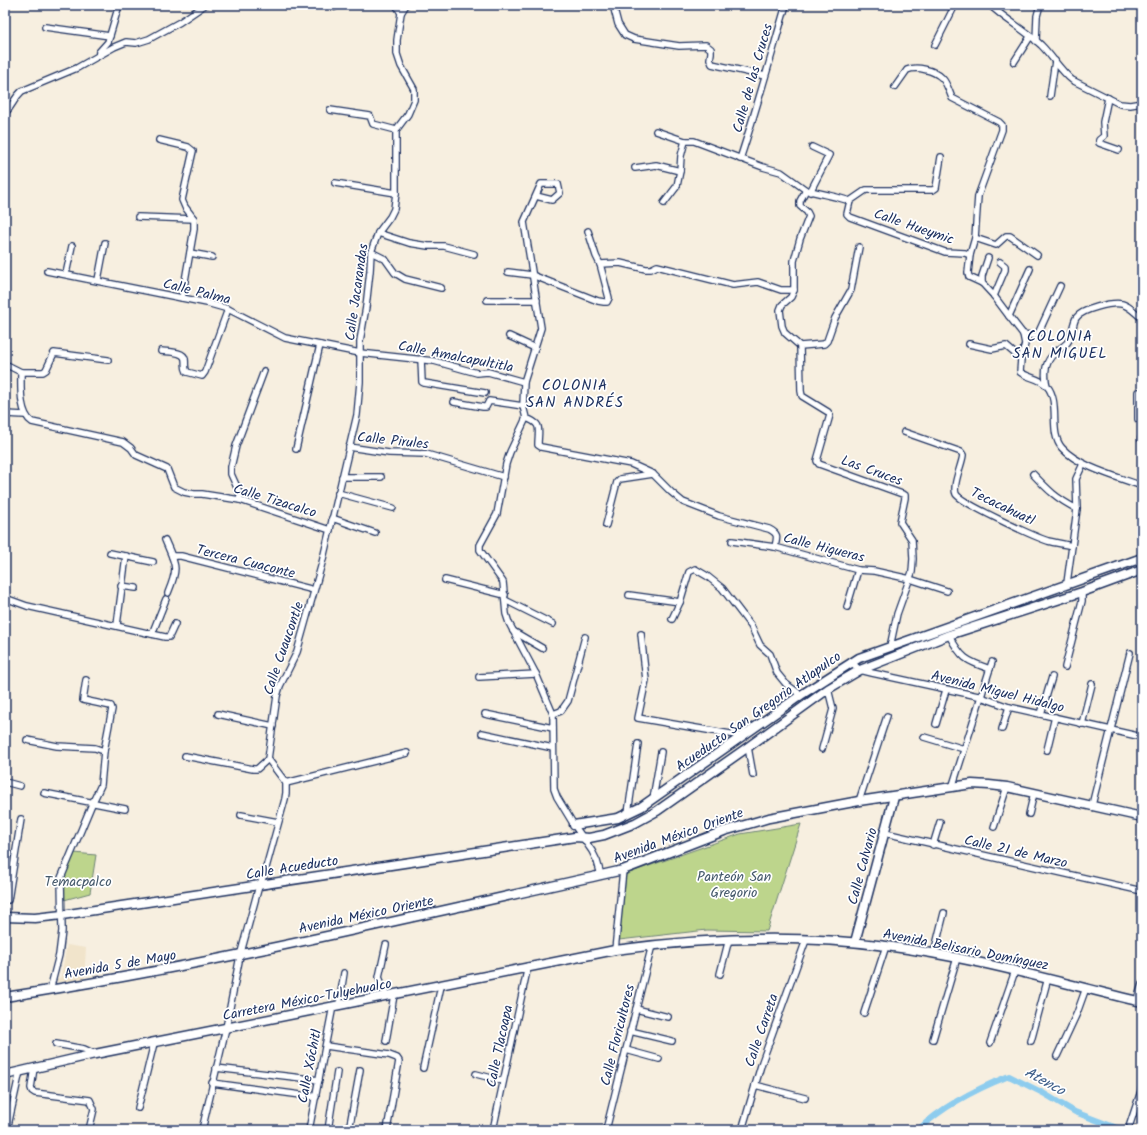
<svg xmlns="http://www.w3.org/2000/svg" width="1147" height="1135" font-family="Kalam,sans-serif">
<rect width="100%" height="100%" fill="#f7efe0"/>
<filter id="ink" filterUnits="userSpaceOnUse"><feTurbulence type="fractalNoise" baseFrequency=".025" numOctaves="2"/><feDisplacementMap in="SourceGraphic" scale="8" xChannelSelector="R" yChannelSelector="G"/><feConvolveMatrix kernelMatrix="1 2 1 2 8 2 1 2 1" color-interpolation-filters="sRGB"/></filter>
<g filter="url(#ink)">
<path fill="#f1e4cb" d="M 67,945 L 86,948 L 84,980 L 57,982 L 57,979 L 61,977 Z"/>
<g fill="#bdd58c" stroke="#6c8275">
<path d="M 801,824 L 767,931 L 707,930 L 619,940 L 626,874 L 740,834 Z"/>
<path d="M 74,853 L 96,855 L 90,893 L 64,900 L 63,879 Z"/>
</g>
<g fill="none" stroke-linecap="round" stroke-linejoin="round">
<path stroke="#8dccee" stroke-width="6" d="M 918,1130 C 944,1105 976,1089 1009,1076 L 1043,1093 L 1075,1112 L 1122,1130"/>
<g stroke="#1b2f5e" stroke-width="8">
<g id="street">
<path d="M 334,5 L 335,7"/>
<path d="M 613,5 L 618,24 L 625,35 L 634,39 L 679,46 L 706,45 L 711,49 L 711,53 L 710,59 L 712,64 L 765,76"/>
<path d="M 990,5 C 1006,20 1025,30 1041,45 C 1052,56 1060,70 1072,80 L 1120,104 L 1130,105 L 1142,103"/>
<path d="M 401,13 L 406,5"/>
<path d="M 45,27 L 110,36"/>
<path d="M 1036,41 L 1037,16 L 1040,5"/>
<path d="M 935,45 L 955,5"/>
<path d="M 99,52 L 108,42 L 119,5"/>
<path d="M 1014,62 L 1030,37"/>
<path d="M 895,87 L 907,70 C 917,66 934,70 942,78 C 947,83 949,91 952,98 L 999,122 L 1002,125 L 1002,130 L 978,196 L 975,238 L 970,255"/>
<path d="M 1050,96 L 1055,61"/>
<path d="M 1108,98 L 1103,122 L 1104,136 L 1099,140 L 1099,143 L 1119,150"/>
<path d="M 330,110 L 370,116 L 373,124 L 396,130"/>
<path d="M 5,113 C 13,106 13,99 22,91 L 77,68 L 114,47 L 126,42 L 136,43 L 149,39 L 180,22 L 205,5"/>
<path d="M 656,131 L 685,141 L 694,141 L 763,167 L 781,172 L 806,190 L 836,197 L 850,201 L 847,214 L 850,217 L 945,252 L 965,253 L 970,255 L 968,273 L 969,277 L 982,283 L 994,296 L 1009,316 L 1023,334 L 1025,344 L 1021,359 L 1020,372 C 1028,378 1040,378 1047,386 C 1061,403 1048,432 1062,448 C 1079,467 1118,477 1142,486"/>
<path d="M 159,140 L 188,147 L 193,151 L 182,200 L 185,207 L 194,219 L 194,229 L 182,298"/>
<path d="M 740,159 C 757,108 771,56 786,5"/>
<path d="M 635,168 L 656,165 L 680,171"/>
<path d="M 335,183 L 396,193"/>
<path d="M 806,190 L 800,201 L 800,206 L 807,212 L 809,216 L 800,239 L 794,261 L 794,290 L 791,297 L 782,305 L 780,310 L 782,326 L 785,333 L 800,346 L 801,391 L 802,396 L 828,412 L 830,415 L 818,457 L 817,461 L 819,464 L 905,495 L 905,498 L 900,522 L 912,540 L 913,559 L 912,572 L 897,614 L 890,647"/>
<path d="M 810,192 L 829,155 L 812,147"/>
<path d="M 536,196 L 552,200 L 560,193 L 558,184 L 541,184 L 524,222 L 541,328 L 524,382 L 523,406 L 526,418 L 510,452 L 506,464 L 497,514 L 480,545 L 480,550 L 503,582 L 506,614 L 509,623 L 536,674 L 553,714 L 554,789 L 557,797 L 574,825 L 592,851 L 597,861 L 601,875"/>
<path d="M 850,201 L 866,190 L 933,190 L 936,188 L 941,157"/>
<path d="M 664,203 L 677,186 L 680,171 L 681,156 L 685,141"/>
<path d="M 138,217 L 194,219"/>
<path d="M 378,233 L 409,243 L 428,246 L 444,246 L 474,254"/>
<path d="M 975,238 L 996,245 L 1006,236 L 1010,236 L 1037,255"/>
<path d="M 371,252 L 385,259 L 395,273 L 405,279 L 441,288"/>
<path d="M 190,253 L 212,257"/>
<path d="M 600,264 L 620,263 L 646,269 L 651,269 L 657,266 L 733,285 L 758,282 L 781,290 L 794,290"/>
<path d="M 47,271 L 207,303 L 228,309 L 285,338 L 360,353 L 434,361 L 477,373 L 488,372 L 524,382"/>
<path d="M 508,272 L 532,275 L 598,301 L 604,302 L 607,302 L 609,298 L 600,264 L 596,256 L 588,231"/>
<path d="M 66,274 L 72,246"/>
<path d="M 98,280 L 105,243"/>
<path d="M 982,283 L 982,276 L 988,258"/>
<path d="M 994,296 L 1005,270 L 1005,266 L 1000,262"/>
<path d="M 487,300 L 537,300"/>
<path d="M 1009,316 L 1030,269"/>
<path d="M 1023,334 L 1037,336 L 1060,286"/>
<path d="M 509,336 L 535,348"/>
<path d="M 969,344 L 992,349 L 1006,346 L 1021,359"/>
<path d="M 800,346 L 824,344 L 827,341 L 835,318 L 851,290 L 859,247"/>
<path d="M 161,351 C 168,352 184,351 185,359 C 186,365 184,367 187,372 L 202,376 L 205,372 L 228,309"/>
<path d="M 421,359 L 422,382 L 424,383 L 485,393"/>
<path d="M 5,364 L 21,372 C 21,386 19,413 32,422 L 123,442 L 131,448 L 136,455 L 167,469 L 174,487 L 184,492 L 194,494 L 202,494 L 240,500 L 330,530"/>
<path d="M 21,372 L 43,372 L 46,370 L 54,353 L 108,360"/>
<path d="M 1047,386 C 1044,374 1044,362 1055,353 C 1058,350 1063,347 1067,343 C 1073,336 1072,325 1076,318 C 1082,309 1112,302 1122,304 C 1130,306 1135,313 1142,318"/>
<path d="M 454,402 L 483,407 L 486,407 L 489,401 L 523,406"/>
<path d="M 5,414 L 25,415"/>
<path d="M 526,418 C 543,424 538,429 538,445 L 541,447 L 631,464 L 653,474 L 671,492 L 683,502 L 719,516 L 769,529 C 779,534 777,537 775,547"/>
<path d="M 1138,419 L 1138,392 L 1142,393"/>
<path d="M 904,432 L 961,452 L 963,455 C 962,465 952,485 956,494 C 961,503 1035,537 1048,541 C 1056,543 1064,544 1072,546"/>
<path d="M 1141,439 L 1142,439"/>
<path d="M 349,447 L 389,453 L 426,454 L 504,477"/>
<path d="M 296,449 L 320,345"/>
<path d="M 1141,469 L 1142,470"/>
<path d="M 1033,474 C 1049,491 1056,498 1077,509"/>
<path d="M 342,477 L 381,477"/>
<path d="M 338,493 L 393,508"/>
<path d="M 240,500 L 240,494 L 231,474 L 231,467 L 236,446 L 264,371"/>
<path d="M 332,518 L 375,533"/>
<path d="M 606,525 L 617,482 L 620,479 L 653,474"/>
<path d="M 165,540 C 176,566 179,566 168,593"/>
<path d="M 732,541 L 775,547 L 858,570 L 874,571 L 910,579 L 947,591"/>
<path d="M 110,553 L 153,562"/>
<path d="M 172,556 L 181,556 L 314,590"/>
<path d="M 445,580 L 505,595"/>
<path d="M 1067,583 L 1077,509 L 1076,479 L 1083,464"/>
<path d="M 121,586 L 136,588"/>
<path d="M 629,595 L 680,602"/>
<path d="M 5,598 L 27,606 L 165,637 L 169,637 L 175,624"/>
<path d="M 505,600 L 553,624"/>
<path d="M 847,607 L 858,570"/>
<path d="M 672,619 L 680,602 L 689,572 L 695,569 L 707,576 L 722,588 L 751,626 L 760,645 L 770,654 L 777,673 L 786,684 L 801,695"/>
<path d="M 117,625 L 126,556"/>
<path d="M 513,631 L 542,648"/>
<path d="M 152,634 L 166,599"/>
<path d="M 641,634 L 646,680 L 638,718 L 742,736"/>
<path d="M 949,635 C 961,658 966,661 990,669"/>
<path d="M 851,662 L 860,670 L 872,673 L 978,696 L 1009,707 L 1142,737"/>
<path d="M 1065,667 L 1082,601 L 1082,592"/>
<path d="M 479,677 L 536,674"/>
<path d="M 218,714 L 273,726"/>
<path d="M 485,714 L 553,728"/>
<path d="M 553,714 L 561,711 L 568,701 L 585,637"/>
<path d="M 1041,714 L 1052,677"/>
<path d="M 936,724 L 946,690"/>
<path d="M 1082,724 L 1092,684"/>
<path d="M 1002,729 L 1009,707"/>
<path d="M 482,733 L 553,748"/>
<path d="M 924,737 L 964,749"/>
<path d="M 27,740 L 57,746 L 95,748 L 104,751"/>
<path d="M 748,747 L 753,775"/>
<path d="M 822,749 L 833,709 L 828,689"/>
<path d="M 1047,750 L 1055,717"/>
<path d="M 185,756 L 253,769 L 257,769 L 268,759"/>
<path d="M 5,782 L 20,786"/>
<path d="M 286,783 L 407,753"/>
<path d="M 952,788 L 992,662"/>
<path d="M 44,793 L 125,809"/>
<path d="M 653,799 L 661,752"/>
<path d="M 859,801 L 887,716"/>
<path d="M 1092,805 L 1130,653"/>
<path d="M 628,813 L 638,744"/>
<path d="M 1029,814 L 1034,793"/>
<path d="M 241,815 L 278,822"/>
<path d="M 994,827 L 1007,787"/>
<path d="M 885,833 L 1142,891"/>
<path d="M 933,845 L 940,822"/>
<path d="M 5,900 L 8,900 L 21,819"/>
<path d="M 386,945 L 379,977 L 387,996"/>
<path d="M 615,950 L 623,870"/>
<path d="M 934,953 L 944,913"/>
<path d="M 720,974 L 729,939"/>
<path d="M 50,990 L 59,955 L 62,931 L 61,878 L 92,804 L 101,785 L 104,751 L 112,709 L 111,706 L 83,700 L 86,680"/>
<path d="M 1137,1000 L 1142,984"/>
<path d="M 339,1005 L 344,973"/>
<path d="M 636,1009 L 668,1017"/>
<path d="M 864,1013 L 886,946"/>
<path d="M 630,1031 L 672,1041"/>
<path d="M 933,1039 L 957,958"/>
<path d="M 386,1041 L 394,995"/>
<path d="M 1031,1041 L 1048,978"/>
<path d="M 990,1043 L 1015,971"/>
<path d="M 56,1044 L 84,1049 L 95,1054"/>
<path d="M 326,1046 L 389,1055 L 397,1058 L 399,1061 L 387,1130"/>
<path d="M 626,1050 L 659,1059"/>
<path d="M 1057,1056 L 1077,1013 L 1086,988"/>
<path d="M 34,1068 L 31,1088 L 32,1091 L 35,1093 L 90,1100 L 94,1109 L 89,1130"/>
<path d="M 216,1068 L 319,1080"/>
<path d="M 423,1068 L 441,986"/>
<path d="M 476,1074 L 503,1081"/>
<path d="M 212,1083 L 316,1097"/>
<path d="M 755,1085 L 805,1098"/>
<path d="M 5,1086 L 8,1074"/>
<path d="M 138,1108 L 154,1043"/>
<path d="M 1130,1124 L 1142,1088"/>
<path d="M 7,1130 L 20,1071"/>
<path d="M 202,1130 L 226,1028 L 240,956 L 259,886 L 264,875 L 285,799 L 286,793 L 286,783 L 268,759 L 277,696 L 280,686 L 297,652 L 322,563 L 357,415 L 360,382 L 360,341 L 366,307 L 370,271 L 371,252 L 378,233 L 390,217 L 394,209 L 396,193 L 396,130 L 408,114 L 414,100 L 414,89 L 401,66 L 397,54 L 397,40 L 401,13 L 396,5"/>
<path d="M 309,1130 L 333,1006"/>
<path d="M 328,1130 L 337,1072"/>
<path d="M 349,1130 L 360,1070"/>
<path d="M 493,1130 L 528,966"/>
<path d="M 606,1130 L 652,945"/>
<path d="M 742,1130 L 762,1062 L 806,940"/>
</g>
</g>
<g stroke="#1b2f5e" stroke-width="11">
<g id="secondary">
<path d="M 574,825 L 618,818 L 641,807 L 801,695 L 859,658 L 1142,558"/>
<path d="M 5,917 L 35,918 L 62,915 L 575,837 L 589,838 L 604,835 L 635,823 L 657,811 L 748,747 L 828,689 L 860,670 L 949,635 L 1082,592 L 1142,570"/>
<path d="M 855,942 L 894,797"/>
<path d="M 5,997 C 206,966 403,919 601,875 L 623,870 L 724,831 L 769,818 L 859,801 L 972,784 L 989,785 L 1007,787 L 1142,817"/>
<path d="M 5,1075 L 95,1054 L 615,950 C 704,938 796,934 886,946 C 973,957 1057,982 1142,1002"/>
</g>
</g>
<use href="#street" stroke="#fff" stroke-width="5.5"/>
<use href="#secondary" stroke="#fff" stroke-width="8"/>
</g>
</g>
<g text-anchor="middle" stroke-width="3.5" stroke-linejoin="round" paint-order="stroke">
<g font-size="14" fill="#1b2f5e" stroke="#fff">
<text transform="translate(752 78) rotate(-74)" y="5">Calle de las Cruces</text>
<text transform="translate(914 226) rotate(19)" y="5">Calle Hueymic</text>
<text transform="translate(197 291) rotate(14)" y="5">Calle Palma</text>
<text transform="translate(356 292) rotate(-82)" y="5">Calle Jacarandas</text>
<text transform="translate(456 356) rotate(11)" y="5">Calle Amalcapultitla</text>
<text transform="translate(393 440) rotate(6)" y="5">Calle Pirules</text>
<text transform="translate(872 470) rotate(20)" y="5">Las Cruces</text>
<text transform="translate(275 500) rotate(17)" y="5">Calle Tizacalco</text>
<text transform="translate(1003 506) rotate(26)" y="5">Tecacahuatl</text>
<text transform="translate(824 547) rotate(14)" y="5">Calle Higueras</text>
<text transform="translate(246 561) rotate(14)" y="5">Tercera Cuaconte</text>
<text transform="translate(283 648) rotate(-71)" y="5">Calle Cuaucontle</text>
<text transform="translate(998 691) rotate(14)" y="5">Avenida Miguel Hidalgo</text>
<text transform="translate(758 711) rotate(-35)" y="5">Acueducto San Gregorio Atlapulco</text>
<text transform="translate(678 835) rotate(-20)" y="5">Avenida México Oriente</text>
<text transform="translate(1016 851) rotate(13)" y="5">Calle 21 de Marzo</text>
<text transform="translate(862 866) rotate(-75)" y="5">Calle Calvario</text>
<text transform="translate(292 867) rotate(-9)" y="5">Calle Acueducto</text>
<text transform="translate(366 914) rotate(-12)" y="5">Avenida México Oriente</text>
<text transform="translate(966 949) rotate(11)" y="5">Avenida Belisario Domínguez</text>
<text transform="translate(120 964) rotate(-10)" y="5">Avenida 5 de Mayo</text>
<text transform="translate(307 999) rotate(-11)" y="5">Carretera México-Tulyehualco</text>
<text transform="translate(761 1030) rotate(-71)" y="5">Calle Carreta</text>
<text transform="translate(617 1035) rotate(-76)" y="5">Calle Floricultores</text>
<text transform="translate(499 1046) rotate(-78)" y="5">Calle Tlacoapa</text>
<text transform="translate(309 1066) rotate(-79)" y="5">Calle Xóchitl</text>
</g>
<g font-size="14" fill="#44586a" stroke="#fff">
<text x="734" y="881">Panteón San<tspan x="734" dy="16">Gregorio</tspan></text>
<text x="78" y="886">Temacpalco</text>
</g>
<g font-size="15" letter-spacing="1" fill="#1b2f5e" stroke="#fff">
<text x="1060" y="341">COLONIA<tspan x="1060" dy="17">SAN MIGUEL</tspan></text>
<text x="575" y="390">COLONIA<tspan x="575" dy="17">SAN ANDRÉS</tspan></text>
</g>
<g font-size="15" font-style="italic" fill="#3d5e89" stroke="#fff">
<text transform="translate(1045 1081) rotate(29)" y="5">Atenco</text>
</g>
</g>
<rect width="1147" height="1135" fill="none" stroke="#fff" stroke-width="20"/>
<rect x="10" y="10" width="1127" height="1115" fill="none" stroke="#1b2f5e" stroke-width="1.5" filter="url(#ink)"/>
</svg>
